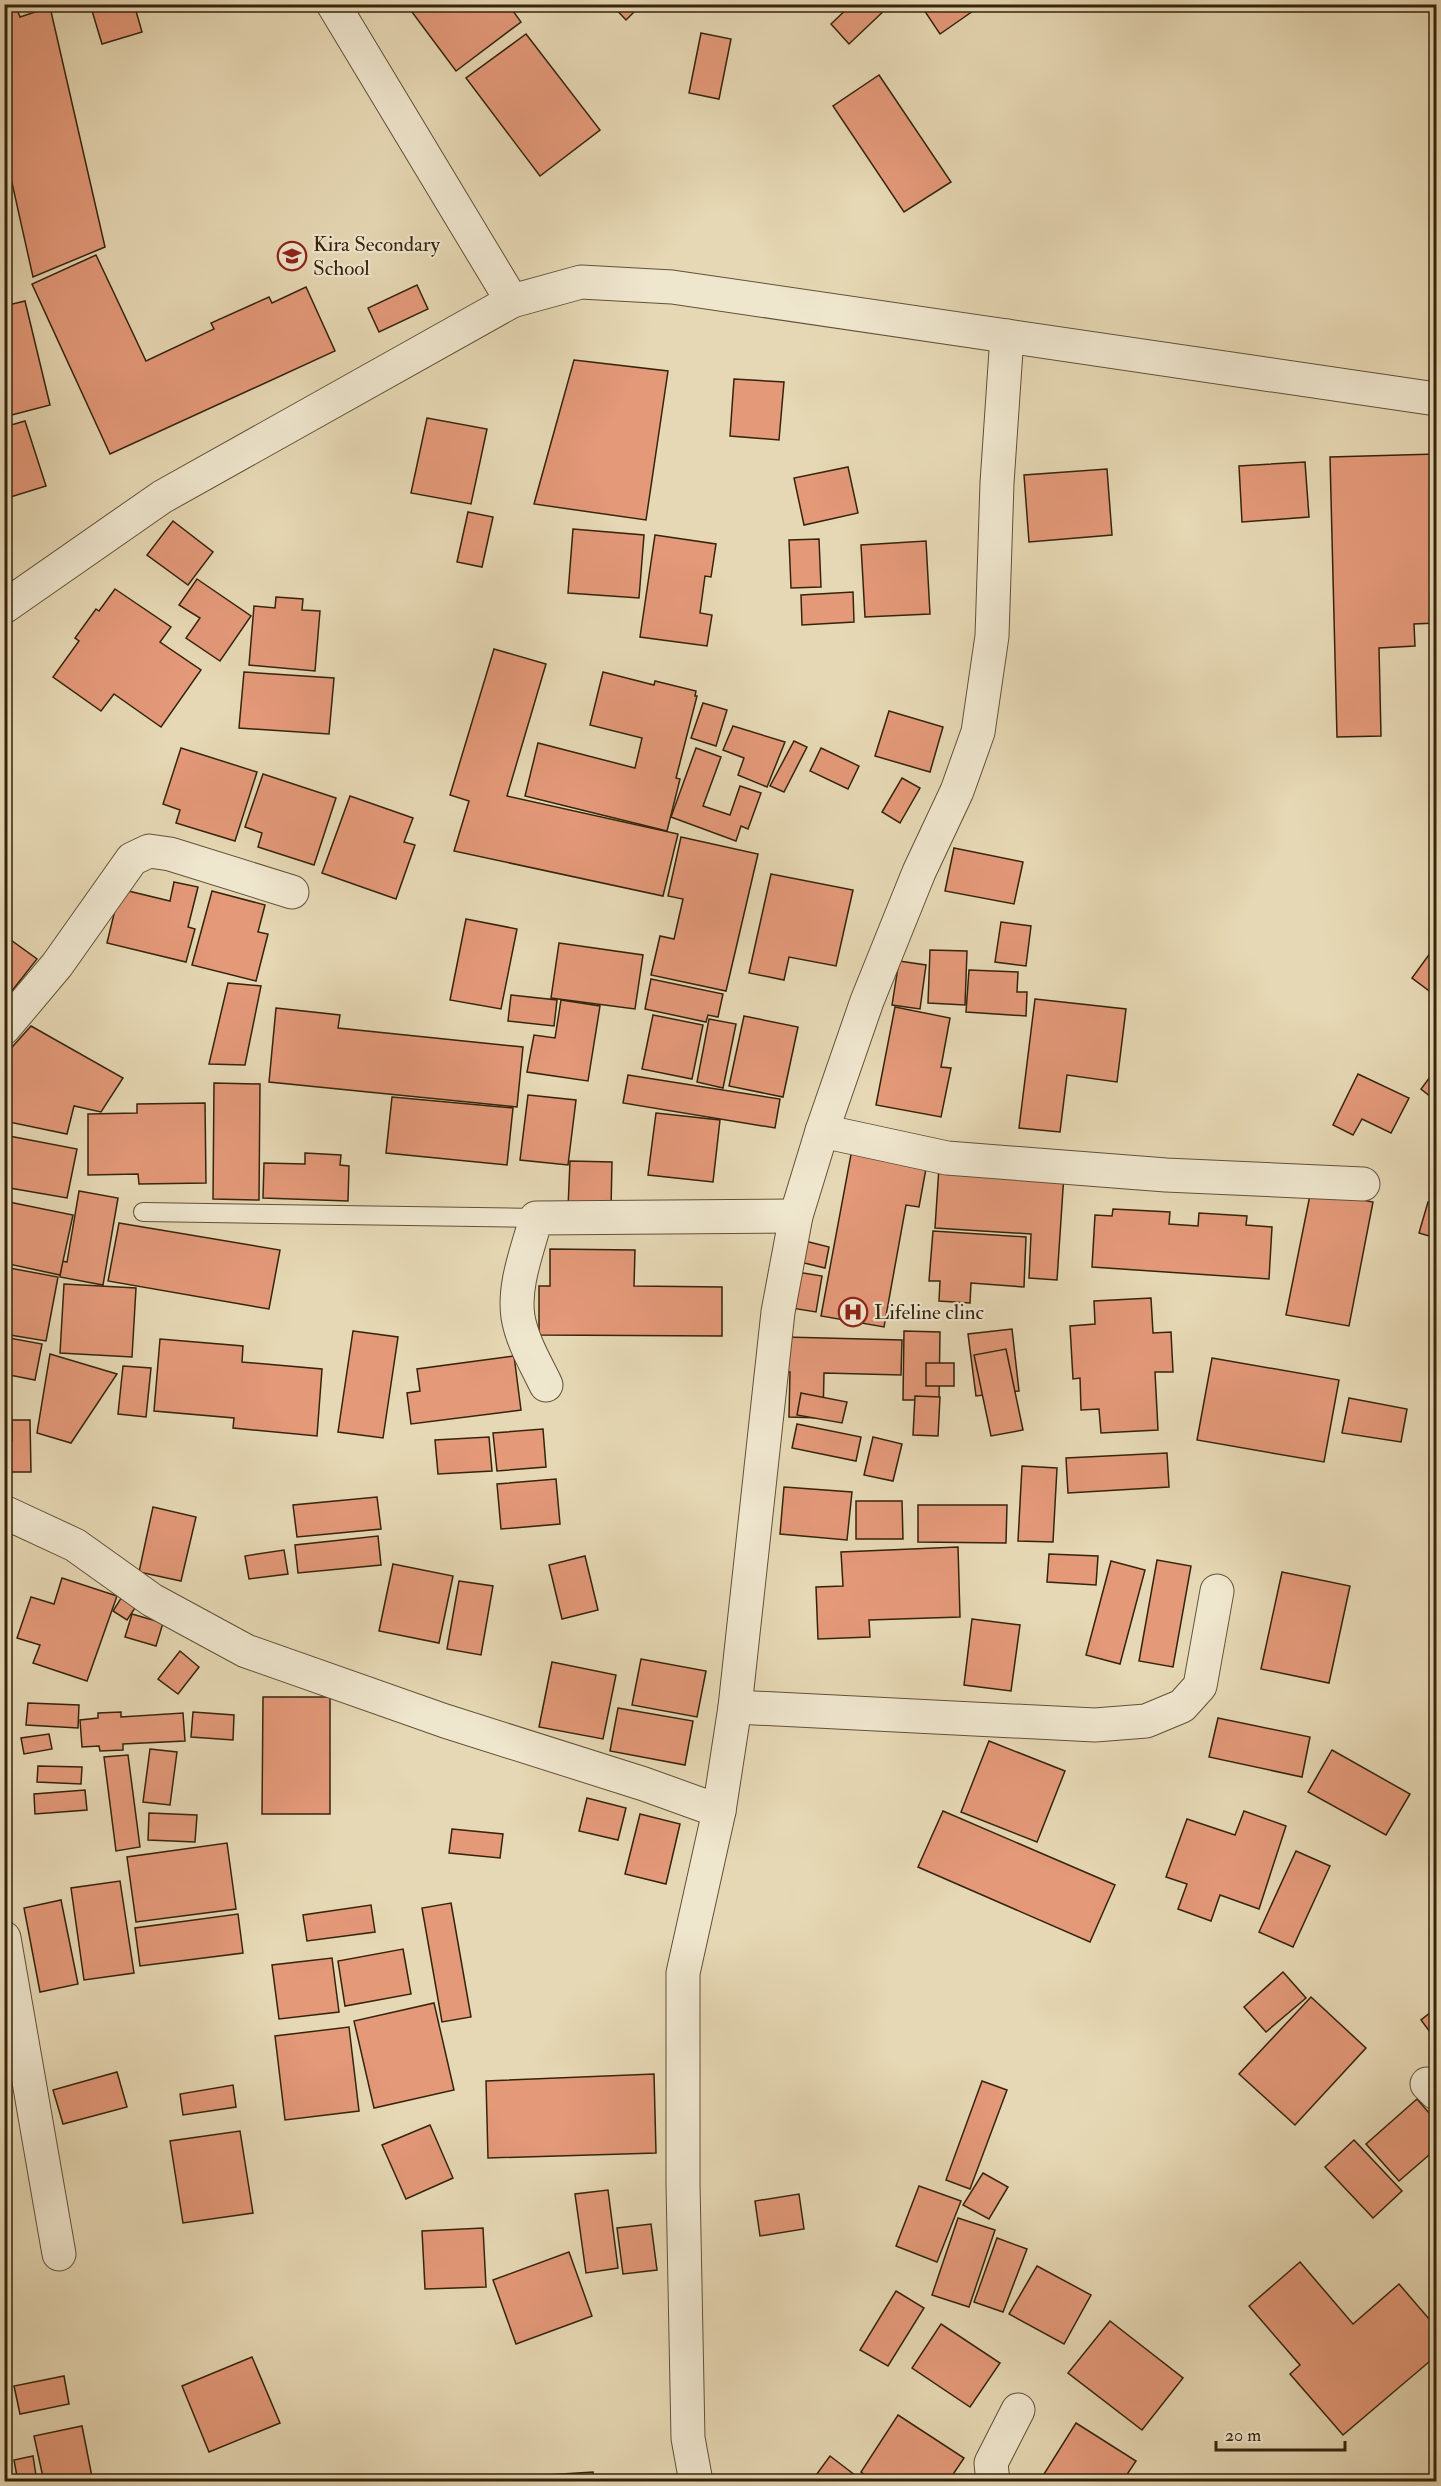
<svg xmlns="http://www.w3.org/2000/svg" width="1441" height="2486" font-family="'IM FELL Double Pica',serif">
<rect width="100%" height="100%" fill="#e6d8b4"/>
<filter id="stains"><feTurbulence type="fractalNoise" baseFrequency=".00333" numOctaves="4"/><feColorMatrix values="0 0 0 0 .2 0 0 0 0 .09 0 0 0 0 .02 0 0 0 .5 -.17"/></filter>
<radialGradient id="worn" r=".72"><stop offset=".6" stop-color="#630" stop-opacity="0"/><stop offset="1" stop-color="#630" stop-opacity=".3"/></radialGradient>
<g fill="#e49979" stroke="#35240c" stroke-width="1.5">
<path d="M 15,4 L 20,17 L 50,7 L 105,247 L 33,277 L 4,147 L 4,8 Z"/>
<path d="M 90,4 L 134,4 L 142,32 L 102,44 Z"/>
<path d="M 406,4 L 508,4 L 521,22 L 456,71 Z"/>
<path d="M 611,4 L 642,4 L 626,20 Z"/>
<path d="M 852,4 L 887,4 L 889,6 L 849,44 L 831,24 Z"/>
<path d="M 920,4 L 983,4 L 940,34 Z"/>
<path d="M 701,33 L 731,39 L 719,99 L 689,93 Z"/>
<path d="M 526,34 L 600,130 L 540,176 L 466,78 Z"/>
<path d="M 879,75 L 951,182 L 904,212 L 833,106 Z"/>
<path d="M 96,255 L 146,361 L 214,329 L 211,323 L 269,297 L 272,303 L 306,287 L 335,351 L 110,454 L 32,284 Z"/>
<path d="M 417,285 L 428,309 L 379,332 L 368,308 Z"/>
<path d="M 25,301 L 50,405 L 4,417 L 4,306 Z"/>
<path d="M 574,360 L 668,371 L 646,520 L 534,504 Z"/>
<path d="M 734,379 L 784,382 L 779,440 L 730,436 Z"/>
<path d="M 427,418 L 487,429 L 471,504 L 411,493 Z"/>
<path d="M 25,421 L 46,486 L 4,499 L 4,427 Z"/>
<path d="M 1436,454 L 1436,623 L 1414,624 L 1415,646 L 1379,648 L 1381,736 L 1337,737 L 1330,457 Z"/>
<path d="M 1305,462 L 1309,517 L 1242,522 L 1239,466 Z"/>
<path d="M 848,467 L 858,513 L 804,525 L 794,478 Z"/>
<path d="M 1107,469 L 1112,535 L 1029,542 L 1024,475 Z"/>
<path d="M 468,512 L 493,517 L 482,567 L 457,562 Z"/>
<path d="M 173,521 L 213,552 L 188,585 L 147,555 Z"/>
<path d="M 573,529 L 644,535 L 639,598 L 568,593 Z"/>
<path d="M 655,535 L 716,544 L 711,577 L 705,576 L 700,613 L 712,615 L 707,646 L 640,637 Z"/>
<path d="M 819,539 L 821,587 L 791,588 L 789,540 Z"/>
<path d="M 926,541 L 930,614 L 865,617 L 861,545 Z"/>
<path d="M 197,579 L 251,616 L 220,661 L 186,638 L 200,618 L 179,605 Z"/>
<path d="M 115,589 L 171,627 L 160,642 L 201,670 L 161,727 L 114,694 L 101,711 L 53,677 L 79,641 L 75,638 L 96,609 L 99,611 Z"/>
<path d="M 853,592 L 854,622 L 802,625 L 801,595 Z"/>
<path d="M 276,597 L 303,599 L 302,610 L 320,611 L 315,671 L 249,665 L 254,606 L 275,608 Z"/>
<path d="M 494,649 L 546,664 L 507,796 L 678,834 L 663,896 L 454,851 L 469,801 L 450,795 Z"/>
<path d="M 244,672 L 334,678 L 329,734 L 239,728 Z"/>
<path d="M 603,672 L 654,685 L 655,681 L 696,691 L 695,696 L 697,696 L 676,778 L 680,779 L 667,831 L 525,796 L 538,743 L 635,768 L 642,738 L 590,725 Z"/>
<path d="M 703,703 L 727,710 L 716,746 L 691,738 Z"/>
<path d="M 889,711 L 943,727 L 930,772 L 875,756 Z"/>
<path d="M 733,726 L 785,742 L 767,787 L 738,775 L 744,758 L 723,750 Z"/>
<path d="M 794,741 L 807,747 L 784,792 L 770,786 Z"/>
<path d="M 181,748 L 257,772 L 235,841 L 176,823 L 180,810 L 163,804 Z"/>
<path d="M 696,748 L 721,757 L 703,806 L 730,815 L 740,786 L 761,793 L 748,829 L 741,826 L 736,841 L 671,817 Z"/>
<path d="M 821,748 L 859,766 L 848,789 L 810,771 Z"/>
<path d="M 263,774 L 336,798 L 314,865 L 258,847 L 262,833 L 245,827 Z"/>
<path d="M 902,778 L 920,788 L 900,823 L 882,812 Z"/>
<path d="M 350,796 L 413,818 L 404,842 L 415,845 L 396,899 L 322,873 Z"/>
<path d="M 681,837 L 758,854 L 726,991 L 651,975 L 660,936 L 674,939 L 683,899 L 668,896 Z"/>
<path d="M 954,848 L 1023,862 L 1014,904 L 945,891 Z"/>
<path d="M 771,874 L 853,890 L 836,966 L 789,957 L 784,980 L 749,973 Z"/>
<path d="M 174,882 L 198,887 L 188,927 L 195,929 L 186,962 L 107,943 L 120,889 L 170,901 Z"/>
<path d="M 212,891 L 265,905 L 258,932 L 268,934 L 256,981 L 192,965 Z"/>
<path d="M 466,919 L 517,929 L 501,1009 L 450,1000 Z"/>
<path d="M 1001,922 L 1031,926 L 1026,966 L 995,962 Z"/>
<path d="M 4,935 L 37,959 L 4,1001 Z"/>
<path d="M 559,943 L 643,955 L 635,1009 L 551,998 Z"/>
<path d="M 1436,945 L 1436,996 L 1412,978 Z"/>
<path d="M 930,950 L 967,951 L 965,1005 L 928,1003 Z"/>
<path d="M 899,961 L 926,965 L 920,1009 L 892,1005 Z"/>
<path d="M 969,970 L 1018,972 L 1017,992 L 1027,992 L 1026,1016 L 966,1012 Z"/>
<path d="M 651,979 L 723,994 L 718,1017 L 708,1015 L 706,1022 L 645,1009 Z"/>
<path d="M 228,983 L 261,986 L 245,1065 L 209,1064 Z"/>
<path d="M 511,995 L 557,1000 L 554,1026 L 508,1021 Z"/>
<path d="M 1035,999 L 1126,1009 L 1117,1082 L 1067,1075 L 1060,1132 L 1019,1128 Z"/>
<path d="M 561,1000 L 600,1006 L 588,1081 L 527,1072 L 534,1035 L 555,1038 Z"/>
<path d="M 895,1007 L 950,1018 L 941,1067 L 951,1068 L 941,1117 L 876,1105 Z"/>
<path d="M 276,1008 L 340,1015 L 338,1028 L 523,1047 L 517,1107 L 269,1082 Z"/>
<path d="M 653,1015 L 703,1025 L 692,1079 L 642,1069 Z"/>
<path d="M 744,1016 L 798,1027 L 783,1097 L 729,1086 Z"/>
<path d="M 709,1019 L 736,1024 L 723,1088 L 697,1082 Z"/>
<path d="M 31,1026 L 123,1078 L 101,1112 L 74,1106 L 67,1134 L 4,1121 L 5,1055 Z"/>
<path d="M 1436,1069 L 1436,1101 L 1421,1089 Z"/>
<path d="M 1358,1074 L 1409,1098 L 1391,1133 L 1362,1119 L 1353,1135 L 1333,1125 Z"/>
<path d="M 628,1075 L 780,1099 L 775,1128 L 623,1103 Z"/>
<path d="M 214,1083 L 260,1084 L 259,1200 L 213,1199 Z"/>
<path d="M 528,1095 L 576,1100 L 568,1165 L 520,1160 Z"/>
<path d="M 392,1097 L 513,1108 L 507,1165 L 386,1153 Z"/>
<path d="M 205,1103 L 206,1183 L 139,1184 L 138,1174 L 88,1175 L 88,1114 L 137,1113 L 137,1104 Z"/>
<path d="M 656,1113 L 720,1120 L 713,1182 L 648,1175 Z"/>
<path d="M 4,1135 L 77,1149 L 67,1198 L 4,1187 Z"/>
<path d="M 852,1149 L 927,1163 L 919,1207 L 906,1205 L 884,1327 L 821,1316 Z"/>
<path d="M 305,1153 L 341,1155 L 340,1165 L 349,1166 L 348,1201 L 263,1198 L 264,1163 L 305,1164 Z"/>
<path d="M 570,1161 L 612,1162 L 611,1209 L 568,1208 Z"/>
<path d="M 939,1167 L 1064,1174 L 1057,1280 L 1029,1278 L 1031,1234 L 935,1228 Z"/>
<path d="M 1311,1190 L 1373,1202 L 1349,1326 L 1286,1315 Z"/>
<path d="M 79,1191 L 118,1198 L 103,1285 L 60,1277 L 62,1261 L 67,1262 Z"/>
<path d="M 1436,1200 L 1436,1238 L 1419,1233 L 1428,1202 L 1435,1205 Z"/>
<path d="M 4,1201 L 73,1215 L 60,1275 L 4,1263 Z"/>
<path d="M 1113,1209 L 1170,1212 L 1169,1224 L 1198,1226 L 1199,1213 L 1247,1216 L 1246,1225 L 1272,1227 L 1269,1279 L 1092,1267 L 1095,1215 L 1112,1216 Z"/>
<path d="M 119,1223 L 280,1250 L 269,1309 L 108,1281 Z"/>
<path d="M 933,1231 L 1026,1237 L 1024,1287 L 971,1283 L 970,1303 L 939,1301 L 940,1281 L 929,1281 Z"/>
<path d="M 805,1241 L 829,1247 L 825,1268 L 800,1262 Z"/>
<path d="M 550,1249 L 635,1250 L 634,1286 L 722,1287 L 722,1336 L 539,1335 L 539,1286 L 550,1286 Z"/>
<path d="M 4,1267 L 58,1277 L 46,1341 L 4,1334 Z"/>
<path d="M 791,1271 L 822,1276 L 816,1312 L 785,1307 Z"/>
<path d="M 64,1284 L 136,1288 L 132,1357 L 60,1353 Z"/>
<path d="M 1151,1298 L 1153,1333 L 1171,1332 L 1173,1372 L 1155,1372 L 1158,1430 L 1101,1433 L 1099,1409 L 1081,1410 L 1080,1378 L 1073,1379 L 1070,1326 L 1095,1324 L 1094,1301 Z"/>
<path d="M 1012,1329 L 1019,1391 L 976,1396 L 968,1334 Z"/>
<path d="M 353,1331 L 398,1337 L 383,1438 L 338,1432 Z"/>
<path d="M 904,1331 L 940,1332 L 939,1400 L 903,1400 Z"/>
<path d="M 4,1337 L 42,1344 L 35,1380 L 4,1374 Z"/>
<path d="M 785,1337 L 902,1340 L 901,1375 L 824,1373 L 823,1418 L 789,1417 L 790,1372 L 784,1372 Z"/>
<path d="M 160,1339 L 243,1346 L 242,1362 L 322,1369 L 317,1436 L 233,1428 L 234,1418 L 154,1411 Z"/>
<path d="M 1006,1349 L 1023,1430 L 991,1436 L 974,1355 Z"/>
<path d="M 50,1354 L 117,1374 L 71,1443 L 37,1433 Z"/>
<path d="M 514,1356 L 521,1410 L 411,1424 L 407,1393 L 420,1391 L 417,1369 Z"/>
<path d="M 1212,1358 L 1339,1380 L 1324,1462 L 1197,1440 Z"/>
<rect x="926" y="1363" width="28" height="23"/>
<path d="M 123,1366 L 151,1368 L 146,1417 L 118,1414 Z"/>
<path d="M 801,1393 L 847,1402 L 842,1423 L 797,1415 Z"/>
<path d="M 915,1396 L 940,1397 L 938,1436 L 913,1435 Z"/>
<path d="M 1349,1398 L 1407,1409 L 1401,1442 L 1342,1433 Z"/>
<path d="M 12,1420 L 30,1420 L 31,1472 L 4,1472 L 4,1441 L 12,1441 Z"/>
<path d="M 797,1424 L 861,1437 L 856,1461 L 792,1448 Z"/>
<path d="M 543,1429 L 546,1467 L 497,1471 L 493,1433 Z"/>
<path d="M 489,1437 L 492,1471 L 438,1474 L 435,1440 Z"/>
<path d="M 873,1437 L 902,1444 L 893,1481 L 864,1475 Z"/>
<path d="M 1167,1453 L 1169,1487 L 1068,1493 L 1066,1458 Z"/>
<path d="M 1022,1466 L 1057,1468 L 1053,1542 L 1018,1541 Z"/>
<path d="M 556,1479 L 560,1524 L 501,1529 L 497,1484 Z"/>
<path d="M 784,1487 L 852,1492 L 847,1540 L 780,1534 Z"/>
<path d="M 377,1497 L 381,1529 L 297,1537 L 293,1505 Z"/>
<path d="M 856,1501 L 902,1501 L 903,1539 L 856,1539 Z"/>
<path d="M 918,1505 L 1007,1505 L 1006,1543 L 918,1542 Z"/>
<path d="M 153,1507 L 196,1517 L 181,1581 L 139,1572 Z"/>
<path d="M 378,1536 L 381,1565 L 298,1573 L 295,1545 Z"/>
<path d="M 958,1547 L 960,1617 L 869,1620 L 870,1637 L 818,1639 L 816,1587 L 843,1586 L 841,1552 Z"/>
<path d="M 284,1550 L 288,1574 L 249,1579 L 245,1556 Z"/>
<path d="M 1049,1554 L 1098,1556 L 1096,1585 L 1047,1582 Z"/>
<path d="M 585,1556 L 598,1610 L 562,1619 L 549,1565 Z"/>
<path d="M 1157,1560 L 1191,1566 L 1173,1667 L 1139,1661 Z"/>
<path d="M 1111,1561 L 1145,1570 L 1120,1664 L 1086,1655 Z"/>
<path d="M 393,1564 L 453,1576 L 439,1643 L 379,1631 Z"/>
<path d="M 1282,1572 L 1350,1586 L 1329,1683 L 1261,1669 Z"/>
<path d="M 62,1578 L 117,1596 L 87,1681 L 33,1663 L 40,1645 L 17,1638 L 31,1597 L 54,1604 Z"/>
<path d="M 459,1581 L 493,1586 L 481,1655 L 447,1649 Z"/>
<path d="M 123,1595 L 137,1605 L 127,1620 L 113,1611 Z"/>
<path d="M 132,1614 L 163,1623 L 156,1646 L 125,1637 Z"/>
<path d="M 972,1619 L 1020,1625 L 1011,1691 L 964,1685 Z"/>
<path d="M 180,1651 L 199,1667 L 178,1694 L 158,1679 Z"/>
<path d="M 641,1659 L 706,1671 L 697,1717 L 632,1705 Z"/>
<path d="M 552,1662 L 616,1675 L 603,1739 L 539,1727 Z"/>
<path d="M 263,1697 L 330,1697 L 330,1814 L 262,1814 Z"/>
<path d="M 28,1703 L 79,1705 L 78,1728 L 26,1725 Z"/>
<path d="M 618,1708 L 693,1721 L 685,1765 L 610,1751 Z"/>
<path d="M 121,1712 L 121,1717 L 183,1713 L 185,1741 L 123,1744 L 123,1750 L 100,1751 L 99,1746 L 82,1747 L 80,1720 L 98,1718 L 98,1713 Z"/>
<path d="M 193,1712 L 234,1715 L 233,1740 L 191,1737 Z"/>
<path d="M 1218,1718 L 1310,1737 L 1302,1777 L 1209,1757 Z"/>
<path d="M 49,1734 L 52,1749 L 24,1754 L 21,1738 Z"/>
<path d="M 989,1741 L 1065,1771 L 1037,1842 L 961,1812 Z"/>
<path d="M 150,1749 L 177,1752 L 170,1805 L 143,1802 Z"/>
<path d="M 1332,1750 L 1410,1794 L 1386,1835 L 1308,1792 Z"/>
<path d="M 128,1755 L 140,1847 L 116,1851 L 104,1757 Z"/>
<path d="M 38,1766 L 82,1767 L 81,1784 L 37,1782 Z"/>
<path d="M 85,1790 L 87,1810 L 35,1814 L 34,1794 Z"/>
<path d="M 587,1798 L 626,1808 L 618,1840 L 579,1831 Z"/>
<path d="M 943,1811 L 1115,1885 L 1090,1942 L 918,1867 Z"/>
<path d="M 1244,1811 L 1286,1826 L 1259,1909 L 1220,1895 L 1211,1921 L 1178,1909 L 1187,1884 L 1166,1877 L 1187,1819 L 1235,1835 Z"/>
<path d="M 149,1813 L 197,1815 L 195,1842 L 148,1840 Z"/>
<path d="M 640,1814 L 680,1824 L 666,1884 L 625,1874 Z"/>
<path d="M 452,1829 L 503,1834 L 500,1858 L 449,1853 Z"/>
<path d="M 227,1843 L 236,1909 L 136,1922 L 127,1857 Z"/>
<path d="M 1296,1851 L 1330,1866 L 1293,1947 L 1259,1932 Z"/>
<path d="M 120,1881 L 134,1973 L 84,1980 L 71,1888 Z"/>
<path d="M 61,1900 L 78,1984 L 40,1992 L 24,1908 Z"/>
<path d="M 451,1903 L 471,2017 L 442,2022 L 422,1908 Z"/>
<path d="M 371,1905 L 375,1932 L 307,1941 L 303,1915 Z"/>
<path d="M 238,1914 L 243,1953 L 140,1966 L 135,1928 Z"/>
<path d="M 403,1949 L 411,1994 L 345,2006 L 338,1961 Z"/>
<path d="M 332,1958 L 339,2012 L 279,2019 L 272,1965 Z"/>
<path d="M 1283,1972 L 1306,1998 L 1266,2032 L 1244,2007 Z"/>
<path d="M 1311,1997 L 1366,2048 L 1295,2125 L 1239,2074 Z"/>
<path d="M 434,2003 L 454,2090 L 374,2108 L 354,2021 Z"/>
<path d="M 1436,2008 L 1436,2040 L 1421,2020 Z"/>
<path d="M 349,2027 L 359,2111 L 285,2120 L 275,2036 Z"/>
<path d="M 117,2072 L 127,2107 L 63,2124 L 53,2090 Z"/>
<path d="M 654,2074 L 656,2153 L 488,2158 L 486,2081 Z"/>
<path d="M 982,2081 L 1007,2090 L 970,2189 L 946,2180 Z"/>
<path d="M 233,2085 L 236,2107 L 183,2115 L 180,2094 Z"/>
<path d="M 1417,2099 L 1436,2121 L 1436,2149 L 1399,2181 L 1366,2144 Z"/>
<path d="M 430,2125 L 453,2178 L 406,2199 L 382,2145 Z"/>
<path d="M 240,2131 L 253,2213 L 183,2223 L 170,2141 Z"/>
<path d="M 1354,2140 L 1402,2191 L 1373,2218 L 1325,2167 Z"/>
<path d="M 983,2173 L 1008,2187 L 989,2219 L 963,2205 Z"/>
<path d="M 919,2186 L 961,2201 L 937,2262 L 896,2246 Z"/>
<path d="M 608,2190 L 618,2268 L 586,2273 L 575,2194 Z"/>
<path d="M 799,2194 L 804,2229 L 760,2236 L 755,2201 Z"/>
<path d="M 958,2218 L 995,2230 L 969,2307 L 932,2295 Z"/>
<path d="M 651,2224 L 657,2270 L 623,2274 L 617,2228 Z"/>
<path d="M 483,2228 L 486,2287 L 425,2289 L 422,2231 Z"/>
<path d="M 997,2238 L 1027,2249 L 1003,2312 L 974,2302 Z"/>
<path d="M 569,2252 L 592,2316 L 516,2344 L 493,2280 Z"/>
<path d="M 1300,2262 L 1353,2324 L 1399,2284 L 1436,2327 L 1436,2356 L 1343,2435 L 1290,2374 L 1300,2365 L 1249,2306 Z"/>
<path d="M 1037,2266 L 1091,2295 L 1064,2344 L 1009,2314 Z"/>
<path d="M 896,2291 L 924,2308 L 888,2366 L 860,2350 Z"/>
<path d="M 1110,2321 L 1183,2378 L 1142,2430 L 1068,2373 Z"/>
<path d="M 941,2324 L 1000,2363 L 970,2407 L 912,2368 Z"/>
<path d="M 252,2357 L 280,2423 L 209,2452 L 182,2386 Z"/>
<path d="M 64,2376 L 69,2404 L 20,2414 L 14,2386 Z"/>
<path d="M 898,2415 L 964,2458 L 948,2482 L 875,2482 L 861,2472 Z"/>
<path d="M 1076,2423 L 1136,2461 L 1122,2482 L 1039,2482 Z"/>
<path d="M 82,2426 L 93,2482 L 44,2482 L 34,2436 Z"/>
<path d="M 33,2456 L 37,2482 L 18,2482 L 14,2460 Z"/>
<path d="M 830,2456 L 864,2482 L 811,2482 Z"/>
<path d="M 593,2472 L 594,2482 L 494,2482 L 494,2478 Z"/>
</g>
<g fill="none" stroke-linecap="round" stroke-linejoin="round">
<g stroke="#615136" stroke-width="20">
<path id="service" d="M 143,1212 L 536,1218"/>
</g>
<g stroke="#615136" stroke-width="35">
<g id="minor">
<path d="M 333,4 L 512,301"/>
<path d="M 4,607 L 162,497 L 512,301 L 581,282 L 672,287 L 1436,399"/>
<path d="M 4,1028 L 57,965 L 132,859 L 149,851 L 170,854 L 292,892"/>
<path d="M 822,1131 L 947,1158 L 1166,1175 L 1363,1184"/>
<path d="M 546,1385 C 536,1364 522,1341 518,1317 C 513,1285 528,1249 536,1218 L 796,1216"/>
<path d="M 4,1512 L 75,1545 L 152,1600 L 246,1651 L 445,1721 L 644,1784 L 719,1811"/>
<path d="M 735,1707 L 1095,1725 L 1146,1721 L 1182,1706 L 1200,1686 L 1217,1591"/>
<path d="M 4,1938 L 59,2254"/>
<path d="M 1427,2084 L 1436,2093"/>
<path d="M 696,2482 L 688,2438 L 683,2184 L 683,1973 L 719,1811 L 735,1707 L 778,1312 L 796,1216 L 822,1131 L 867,1001 L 919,872 L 957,791 L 978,732 L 992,636 L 997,483 L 1007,336"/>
<path d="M 993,2482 L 991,2463 L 1018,2410"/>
</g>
</g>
<use href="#service" stroke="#efe6ce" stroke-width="18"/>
<use href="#minor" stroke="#efe6ce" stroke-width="33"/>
</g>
<defs>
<g id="school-ring" transform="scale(1.5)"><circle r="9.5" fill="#efe6ce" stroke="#8f2418" stroke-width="1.5"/><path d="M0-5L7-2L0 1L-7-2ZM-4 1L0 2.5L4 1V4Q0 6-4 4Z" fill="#8f2418"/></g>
<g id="hospital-ring" transform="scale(1.5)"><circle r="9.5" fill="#efe6ce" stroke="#8f2418" stroke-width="1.5"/><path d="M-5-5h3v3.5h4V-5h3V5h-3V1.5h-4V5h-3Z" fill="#8f2418"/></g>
</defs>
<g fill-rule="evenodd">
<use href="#school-ring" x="292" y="256"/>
<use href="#hospital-ring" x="853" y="1312"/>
</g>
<g text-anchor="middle" stroke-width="4.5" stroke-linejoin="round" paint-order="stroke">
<g font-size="21" fill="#35240c" stroke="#efe6ce" text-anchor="start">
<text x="313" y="251">Kira Secondary<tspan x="313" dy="24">School</tspan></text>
<text x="874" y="1319">Lifeline clinc</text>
</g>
</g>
<rect width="1441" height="2486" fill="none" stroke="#e6d8b4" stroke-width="24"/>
<rect x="6" y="6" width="1429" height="2474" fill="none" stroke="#35240c" stroke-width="3"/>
<rect x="12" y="12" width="1417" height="2462" fill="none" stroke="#35240c" stroke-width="1.5"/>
<path d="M1216 2441v9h129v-9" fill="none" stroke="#35240c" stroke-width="3"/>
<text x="1225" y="2441" font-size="18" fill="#35240c" stroke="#efe6ce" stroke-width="4.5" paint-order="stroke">20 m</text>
<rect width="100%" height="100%" filter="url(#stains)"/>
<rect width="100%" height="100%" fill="url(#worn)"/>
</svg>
